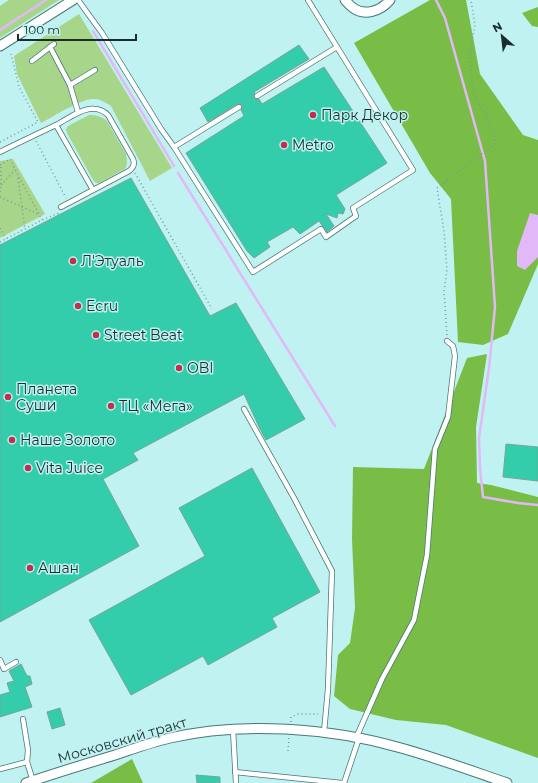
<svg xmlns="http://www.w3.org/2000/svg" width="538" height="783" font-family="Montserrat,sans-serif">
<rect width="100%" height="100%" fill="#c0f2f1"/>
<g fill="#a7d68a">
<path d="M 9,0 L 59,0 L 0,38 L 0,6 Z"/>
<path d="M 79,14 L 172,168 L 150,181 L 111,106 C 106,103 101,99 94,99 C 82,98 53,117 41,123 L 17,74 L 14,56 Z"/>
<path d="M 89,115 C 96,115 101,116 107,121 L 126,154 C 127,160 128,164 125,169 L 99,183 L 96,183 L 93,180 L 67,133 L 66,129 L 68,126 Z"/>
<path d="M 13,159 L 45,214 L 0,238 L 0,161 Z"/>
</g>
<g fill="#79bd46">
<path d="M 430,0 L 466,0 L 480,74 L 523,135 L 538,140 L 538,264 L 508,334 L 483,345 L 458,342 L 451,199 L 430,173 L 354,43 Z"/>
<path d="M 538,7 L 538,27 L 532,26 L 522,13 Z"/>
<path d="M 487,354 L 476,427 L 477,483 L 491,485 L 538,497 L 538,758 L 446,725 L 396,720 L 350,709 L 334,696 L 338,655 L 350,643 L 355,608 L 352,539 L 353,467 L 424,469 L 467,358 Z"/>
<path d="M 132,759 L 143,783 L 91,783 Z"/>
</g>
<path fill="#e3b8f9" d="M 530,213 L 538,215 L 538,257 L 525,270 L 517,266 L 517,251 Z"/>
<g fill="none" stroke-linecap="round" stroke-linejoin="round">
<g stroke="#e3b8f9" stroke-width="2.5">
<path d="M 436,0 L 445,18 L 485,161 L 495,307 L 489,368 L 479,438 L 480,469 L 483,497 L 518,503 L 538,505"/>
<path d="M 0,30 L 46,0"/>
<path d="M 93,31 L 174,166"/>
<path d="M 178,173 L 335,426"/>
</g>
</g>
<g fill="#34cdab" stroke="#78a497">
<path d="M 299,45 L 309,59 L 254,92 L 255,93 L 253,96 L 254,98 L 257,100 L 259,99 L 262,104 L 324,67 L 387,163 L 336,195 L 345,209 L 343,214 L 338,213 L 337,218 L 326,214 L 334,226 L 327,232 L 319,221 L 300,234 L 293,227 L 267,242 L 270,247 L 254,258 L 247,251 L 186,153 L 244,116 L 241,110 L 243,107 L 242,105 L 239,103 L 237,104 L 208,122 L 200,108 Z"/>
<path d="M 131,178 L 210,316 L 236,303 L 305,419 L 266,440 L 259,427 L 244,394 L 133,453 L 138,460 L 103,479 L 139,546 L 0,622 L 0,245 Z"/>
<path d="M 506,444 L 538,447 L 538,481 L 503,477 Z"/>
<path d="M 252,468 L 320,592 L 272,618 L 277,627 L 208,665 L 203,656 L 131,695 L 89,620 L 205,556 L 179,508 Z"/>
<path d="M 21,664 L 27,676 L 30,676 L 32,684 L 25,687 L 32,707 L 0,717 L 0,695 L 10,692 L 7,683 L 14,681 L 9,671 Z"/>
<path d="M 60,708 L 65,725 L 52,729 L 47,712 Z"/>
<path d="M 196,775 L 220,777 L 220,783 L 197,783 Z"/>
</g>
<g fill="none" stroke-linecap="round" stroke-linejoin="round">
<g stroke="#487776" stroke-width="6">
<g id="lane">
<path d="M 78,0 L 102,33 L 161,129 L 174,147 L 239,107"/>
<path d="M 50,47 L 70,85 L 78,112"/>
<path d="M 32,61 L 54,44"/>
<path d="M 70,85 L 95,70"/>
<path d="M 257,96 L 337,47 L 308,0"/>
<path d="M 56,125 L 93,190"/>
<path d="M 174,147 L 253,272 L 321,229 L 326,237 L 356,216 L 353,208 L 413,170 L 337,47"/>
<path d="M 0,152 C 18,143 37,134 56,125 C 66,120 77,111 89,109 C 97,108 103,110 108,115 L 133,159 C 135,164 133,168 129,171 L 61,207"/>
<path d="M 244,409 L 294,498 L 332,571 L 328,689 L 324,732"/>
<path d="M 0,660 L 4,669 L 16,662"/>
<path d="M 23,719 L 28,750 L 27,762 L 33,781"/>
<path d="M 233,730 L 236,783"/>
<path d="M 356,738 L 382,679 L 414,620 L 427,555 L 435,449 L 448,417 L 455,356 L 453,346 L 447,341"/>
<path d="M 0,769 L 27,762"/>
<path d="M 235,772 L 342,783"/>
<path d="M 344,783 L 359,738"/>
</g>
</g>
<g stroke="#487776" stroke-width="11">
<g id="street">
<path d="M 345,0 C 347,2 349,5 352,7 C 364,17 381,11 390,0"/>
<path d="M 0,46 L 73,0"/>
<path d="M 26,783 C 56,773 85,764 115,755 C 133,749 152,742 170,738 C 241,721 332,728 401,748 C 437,758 472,771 507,783"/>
</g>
</g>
<g stroke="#759a9a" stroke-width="1.5" stroke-dasharray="1 3" stroke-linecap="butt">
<path d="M 36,141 L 66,198"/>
<path d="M 0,142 L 38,122 L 19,87 L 11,54"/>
<path d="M 0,165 L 10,159 L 18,175 L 42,220"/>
<path d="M 135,173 L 212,309"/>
<path d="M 18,178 L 25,229"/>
<path d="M 1,185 L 15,170"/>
<path d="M 0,192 L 1,185 L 1,164"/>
<path d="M 0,197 L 38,214"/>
<path d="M 0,228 L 6,239"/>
<path d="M 0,242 L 42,220 L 59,213"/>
<path d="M 447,335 L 444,291 L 447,270 L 444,231 L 437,188 L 475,158 L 491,148 L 496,141 L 495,135 L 477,100 L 472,83 L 470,52 L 475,25 L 471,0"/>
<path d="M 291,722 L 291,717 L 298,714 L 318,714"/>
<path d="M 288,751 L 289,737"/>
</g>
<use href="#lane" stroke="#fff" stroke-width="4.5"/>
<use href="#street" stroke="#fff" stroke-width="9"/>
</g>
<g fill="#c02f4e" stroke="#c0f2f1" stroke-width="1.5">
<circle cx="313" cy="115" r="4"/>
<circle cx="284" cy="145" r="4"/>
<circle cx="73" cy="261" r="4"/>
<circle cx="78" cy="306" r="4"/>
<circle cx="96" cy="335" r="4"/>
<circle cx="179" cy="368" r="4"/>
<circle cx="8" cy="397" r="4"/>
<circle cx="111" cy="406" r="4"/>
<circle cx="12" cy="440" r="4"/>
<circle cx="28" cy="468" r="4"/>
<circle cx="30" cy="568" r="4"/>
</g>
<g text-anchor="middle" stroke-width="3" stroke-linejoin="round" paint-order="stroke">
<g font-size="14" fill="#192d2d" stroke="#c0f2f1" text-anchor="start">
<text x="321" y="120">Парк Декор</text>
<text x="292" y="150">Metro</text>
<text x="81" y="266">Л'Этуаль</text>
<text x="86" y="311">Ecru</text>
<text x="104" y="340">Street Beat</text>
<text x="187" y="373">OBI</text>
<text x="16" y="394">Планета<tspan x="16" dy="16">Суши</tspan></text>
<text x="119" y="411">ТЦ «Мега»</text>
<text x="20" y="445">Наше Золото</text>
<text x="36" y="473">Vita Juice</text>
<text x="38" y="573">Ашан</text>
</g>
<g font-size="14" fill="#192d2d" stroke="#c0f2f1">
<text transform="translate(122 740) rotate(-16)" y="5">Московский тракт</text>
</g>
</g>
<g transform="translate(502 36) rotate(332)" stroke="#c0f2f1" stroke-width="3" paint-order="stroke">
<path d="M0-3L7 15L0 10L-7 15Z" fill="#192d2d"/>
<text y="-6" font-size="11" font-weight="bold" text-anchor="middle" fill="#192d2d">N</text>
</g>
<path d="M18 34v6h118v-6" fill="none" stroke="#192d2d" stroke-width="2"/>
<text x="24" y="34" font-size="12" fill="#192d2d" stroke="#c0f2f1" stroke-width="3" paint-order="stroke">100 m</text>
</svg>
